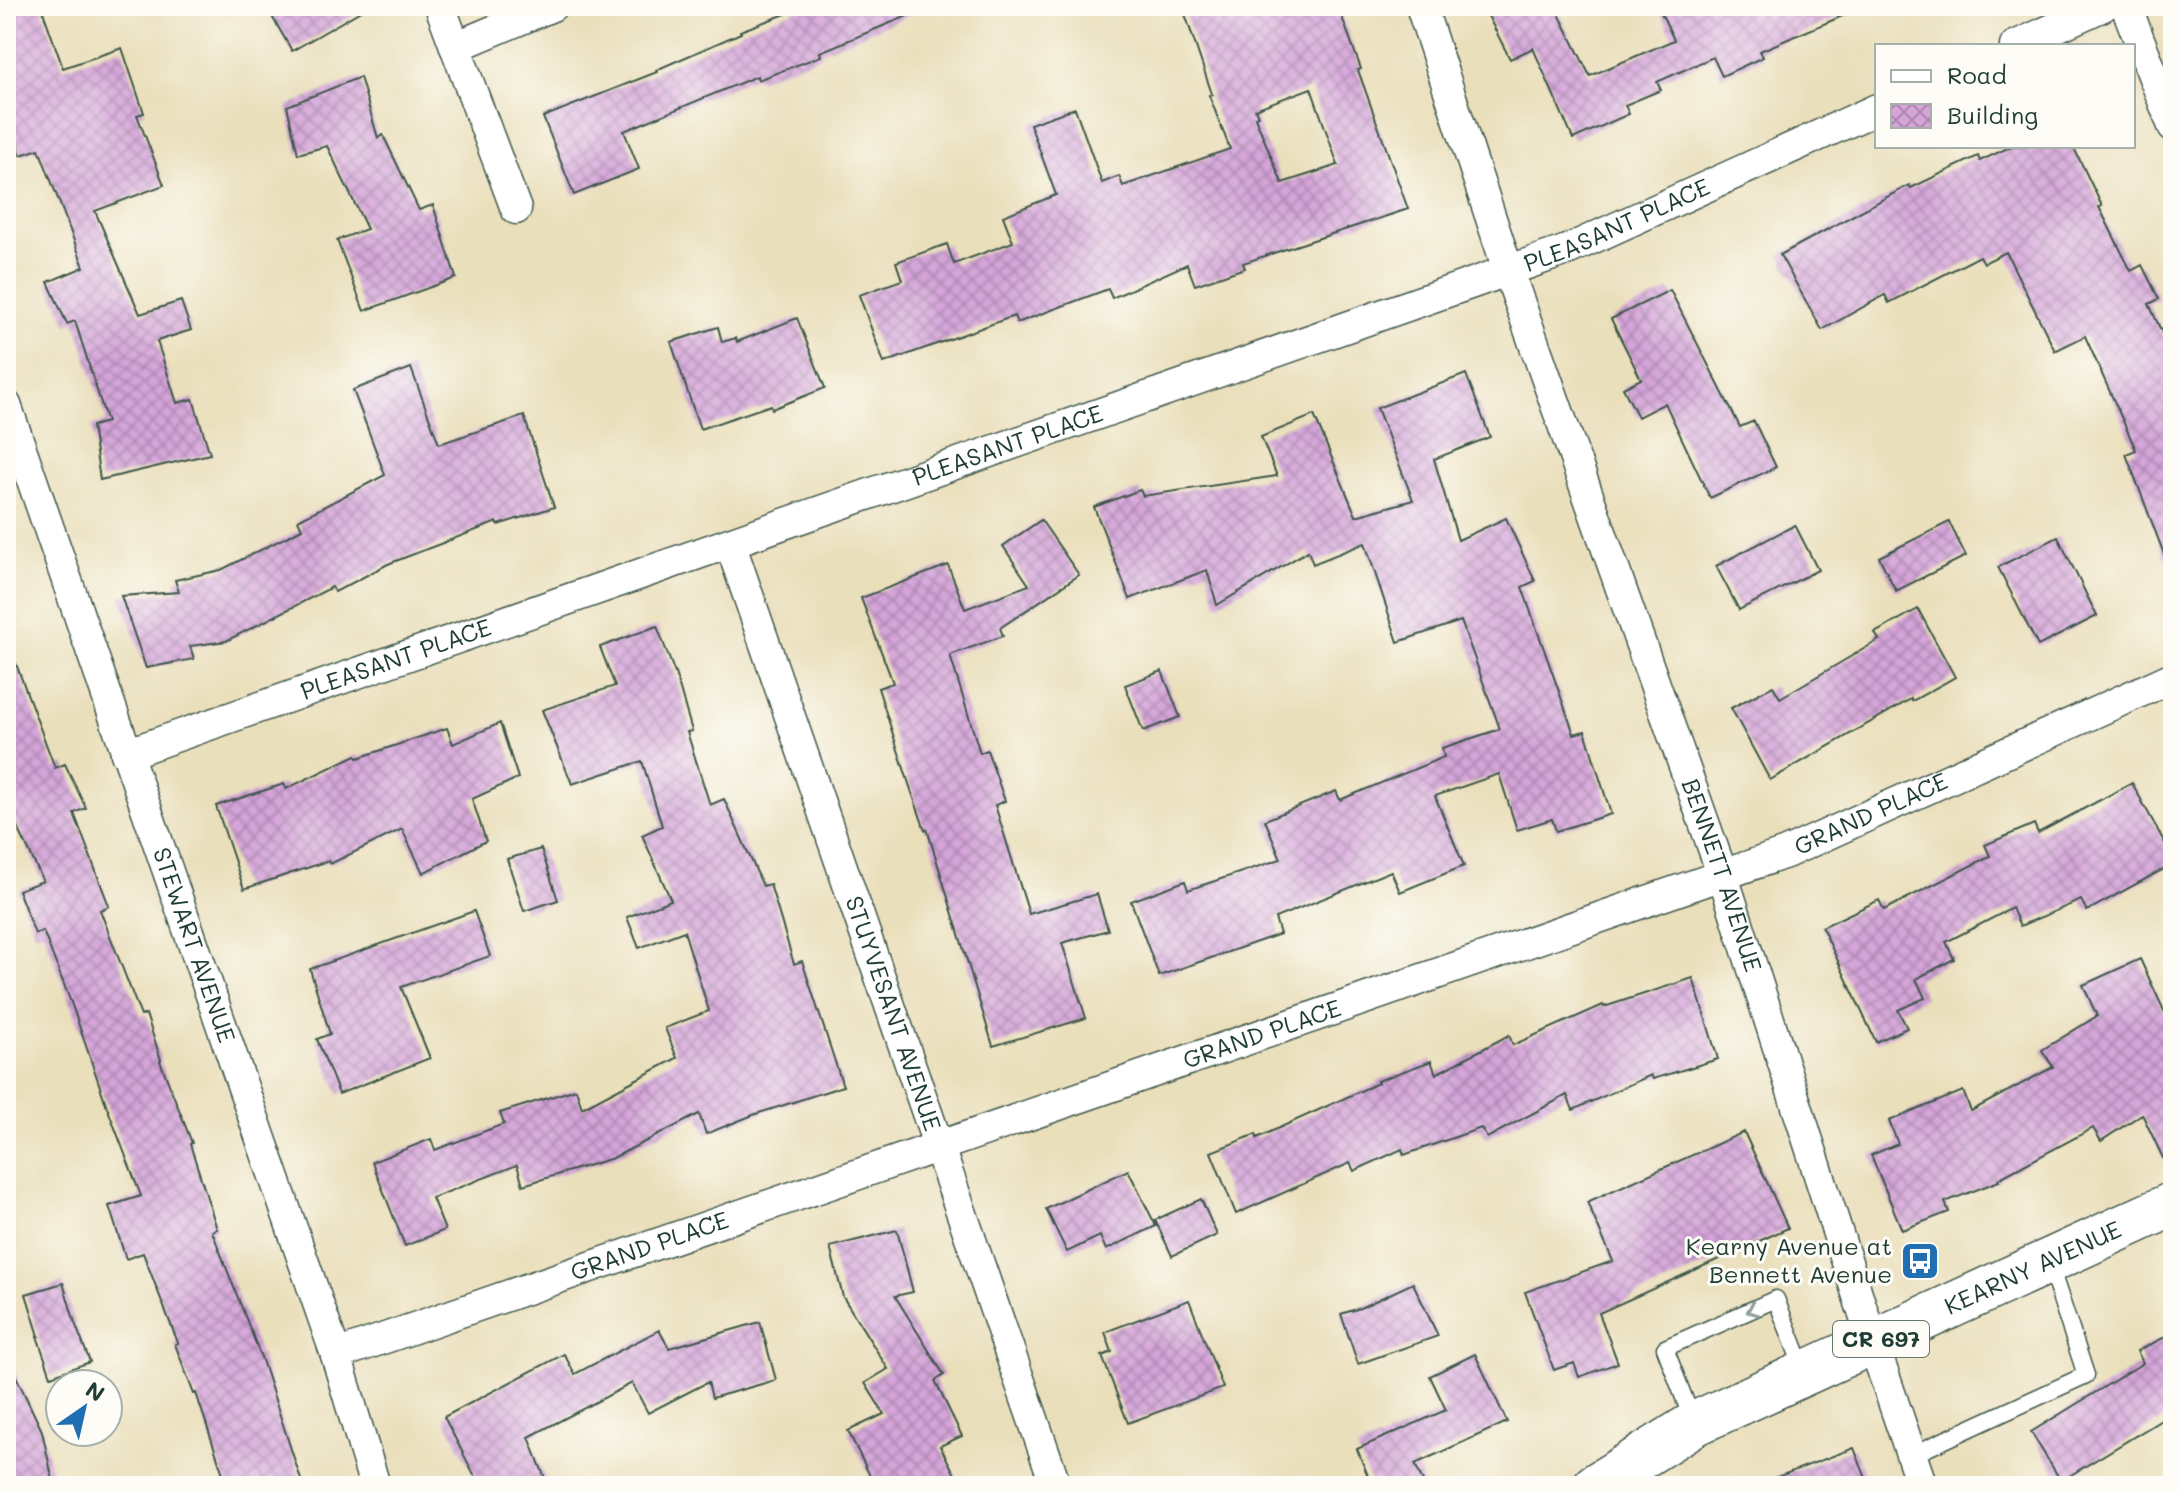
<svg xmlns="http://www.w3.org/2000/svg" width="2179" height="1492" font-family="Mali,sans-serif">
<defs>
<pattern id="building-cross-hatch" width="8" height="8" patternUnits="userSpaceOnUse" patternTransform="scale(2)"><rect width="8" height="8" fill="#d5a4d9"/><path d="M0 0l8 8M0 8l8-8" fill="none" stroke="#ac87b1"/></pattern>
</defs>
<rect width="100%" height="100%" fill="#fdfcf7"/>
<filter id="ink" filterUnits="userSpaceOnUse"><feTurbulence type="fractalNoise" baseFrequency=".0125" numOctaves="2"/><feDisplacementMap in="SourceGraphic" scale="16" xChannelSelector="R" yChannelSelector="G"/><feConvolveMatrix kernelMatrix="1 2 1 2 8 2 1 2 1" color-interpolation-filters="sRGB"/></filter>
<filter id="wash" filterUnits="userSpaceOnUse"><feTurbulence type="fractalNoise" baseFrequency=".006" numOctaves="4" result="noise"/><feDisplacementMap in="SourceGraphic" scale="32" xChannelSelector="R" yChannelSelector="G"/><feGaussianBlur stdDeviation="1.8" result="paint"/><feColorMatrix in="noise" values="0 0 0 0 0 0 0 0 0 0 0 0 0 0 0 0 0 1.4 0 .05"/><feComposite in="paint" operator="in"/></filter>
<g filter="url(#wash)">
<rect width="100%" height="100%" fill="#eadfbb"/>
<g id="blocks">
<g fill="url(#building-cross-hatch)" fill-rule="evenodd">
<path d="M 6,6 L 41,6 L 63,68 L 122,48 L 144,113 L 137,115 L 164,185 L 95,211 L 140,314 L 181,301 L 191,330 L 157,341 L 177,403 L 193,399 L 210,454 L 100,480 L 92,426 L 107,422 L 75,321 L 67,324 L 48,282 L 84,267 L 39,149 L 21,155 L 6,112 Z"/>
<path d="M 266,6 L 369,6 L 292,51 Z"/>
<path d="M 807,6 L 929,7 L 820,52 L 821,56 L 758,80 L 757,76 L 624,131 L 639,169 L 574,195 L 543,117 L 657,72 L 656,70 L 741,33 L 740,31 Z"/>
<path d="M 1207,6 L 1338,6 L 1361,69 L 1358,70 L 1408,209 L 1243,263 L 1245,268 L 1195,285 L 1187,264 L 1112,298 L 1108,289 L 1017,323 L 1014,316 L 884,363 L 859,295 L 902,280 L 896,262 L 947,244 L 954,264 L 1013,242 L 1003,216 L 1056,195 L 1030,124 L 1075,108 L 1102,183 L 1119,176 L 1123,186 L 1230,149 L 1209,95 L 1212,94 L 1185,14 ZM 1311,88 L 1338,165 L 1282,183 L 1255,117 L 1258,116 L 1255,109 Z"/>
<path d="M 1483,6 L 1555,6 L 1590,76 L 1674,40 L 1658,6 L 1866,6 L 1760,51 L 1763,57 L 1722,76 L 1713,57 L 1657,82 L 1661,90 L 1625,105 L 1629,114 L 1573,139 L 1533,48 L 1510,59 Z"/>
<path d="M 360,77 L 378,138 L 383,135 L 419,210 L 433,205 L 456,278 L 364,311 L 337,240 L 367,229 L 327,146 L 298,154 L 287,106 Z"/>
<path d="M 2012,146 L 2073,146 L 2102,206 L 2099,207 L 2131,271 L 2142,265 L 2159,299 L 2149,304 L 2173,357 L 2173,570 L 2170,570 L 2126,454 L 2136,450 L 2085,336 L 2055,351 L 2006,252 L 1984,263 L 1980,256 L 1889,303 L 1885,295 L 1822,330 L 1780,255 L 1909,185 L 1911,188 L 1978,156 L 1980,161 Z"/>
<path d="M 1670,290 L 1740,427 L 1754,421 L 1776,467 L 1710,498 L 1665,403 L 1638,417 L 1623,388 L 1641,379 L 1611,319 Z"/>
<path d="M 797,318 L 825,388 L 772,409 L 771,405 L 700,429 L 671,342 L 718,327 L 722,342 L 736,338 L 737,342 Z"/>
<path d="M 411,368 L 439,444 L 524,416 L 554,507 L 498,525 L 497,522 L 388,564 L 335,592 L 332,587 L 226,641 L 190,646 L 194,659 L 146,668 L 121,596 L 179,592 L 175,580 L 221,570 L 302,529 L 298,520 L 385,475 L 353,390 Z"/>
<path d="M 1466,374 L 1490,437 L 1434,459 L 1458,540 L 1506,518 L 1535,581 L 1522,587 L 1574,734 L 1585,731 L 1611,814 L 1556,831 L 1552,819 L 1517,830 L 1499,774 L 1435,796 L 1464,866 L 1400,892 L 1391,871 L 1275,918 L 1280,934 L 1159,976 L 1131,901 L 1185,881 L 1188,890 L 1281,859 L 1265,820 L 1336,791 L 1340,800 L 1444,757 L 1442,748 L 1500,729 L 1461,621 L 1398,642 L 1365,543 L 1313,564 L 1308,551 L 1217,605 L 1207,570 L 1130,599 L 1094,507 L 1140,490 L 1143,496 L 1277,476 L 1261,437 L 1314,415 L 1356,516 L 1413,500 L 1377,408 Z"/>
<path d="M 1041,520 L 1079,575 L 1000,628 L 1003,636 L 950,655 L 980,753 L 987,750 L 1005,801 L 995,805 L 1029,914 L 1097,894 L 1108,930 L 1062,943 L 1086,1018 L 993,1046 L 927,829 L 925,830 L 909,784 L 878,688 L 893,683 L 861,598 L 948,565 L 965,609 L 1029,585 L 1003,546 Z"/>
<path d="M 1949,522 L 1966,556 L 1896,591 L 1879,557 Z"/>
<path d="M 1795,525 L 1818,570 L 1739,610 L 1716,566 Z"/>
<path d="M 2058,537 L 2097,616 L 2038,646 L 1998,567 Z"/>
<path d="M 1918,609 L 1955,677 L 1912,701 L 1911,699 L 1770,780 L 1731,708 L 1773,686 L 1780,698 L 1879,640 L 1875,633 Z"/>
<path d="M 657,626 L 676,676 L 692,731 L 687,732 L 710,805 L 724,799 L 763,886 L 770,884 L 794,964 L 802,961 L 843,1086 L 753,1115 L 706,1134 L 699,1114 L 613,1158 L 523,1185 L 517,1165 L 432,1198 L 445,1230 L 405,1246 L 372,1162 L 431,1139 L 435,1150 L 504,1124 L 500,1113 L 576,1089 L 582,1108 L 677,1058 L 665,1028 L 709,1011 L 684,931 L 639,948 L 627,917 L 671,900 L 642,835 L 662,826 L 642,761 L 572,784 L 542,710 L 615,686 L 600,647 Z"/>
<path d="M 6,645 L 9,645 L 55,768 L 65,764 L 86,808 L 74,813 L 109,906 L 100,910 L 141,1016 L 146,1014 L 161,1060 L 160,1061 L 192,1143 L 190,1144 L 217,1229 L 212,1231 L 261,1357 L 303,1486 L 227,1486 L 196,1393 L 194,1394 L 175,1344 L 178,1343 L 143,1253 L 126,1259 L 109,1206 L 141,1196 L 107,1107 L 72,1005 L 43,931 L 35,934 L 18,890 L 43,881 L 6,802 Z"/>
<path d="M 1162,671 L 1180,717 L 1143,731 L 1125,685 Z"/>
<path d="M 500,723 L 518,778 L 472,799 L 486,841 L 423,873 L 402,829 L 330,864 L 328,861 L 244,889 L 216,806 L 284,784 L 286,789 L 356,755 L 358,758 L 447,728 L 453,744 Z"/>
<path d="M 2132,783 L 2173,858 L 2173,864 L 2087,911 L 2081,900 L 2020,926 L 2012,908 L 1946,942 L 1954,959 L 1916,979 L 1925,998 L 1898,1010 L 1907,1028 L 1876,1042 L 1822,927 L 1879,900 L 1884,910 L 1990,856 L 1985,845 L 2034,824 L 2038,833 Z"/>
<path d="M 541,849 L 558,900 L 524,911 L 507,859 Z"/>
<path d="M 474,911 L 490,956 L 401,987 L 430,1058 L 339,1094 L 317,1039 L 330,1034 L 310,969 Z"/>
<path d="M 2140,959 L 2173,1030 L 2173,1179 L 2142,1114 L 2101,1141 L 2093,1128 L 1998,1179 L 1999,1181 L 1945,1202 L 1949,1212 L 1902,1230 L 1871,1155 L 1898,1144 L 1889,1121 L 1963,1091 L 1971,1111 L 2053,1067 L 2042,1050 L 2097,1016 L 2083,985 Z"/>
<path d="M 1693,978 L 1718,1059 L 1653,1079 L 1651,1075 L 1573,1110 L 1567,1095 L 1487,1138 L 1481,1128 L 1404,1155 L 1402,1149 L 1354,1171 L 1350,1163 L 1236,1214 L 1211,1152 L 1256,1134 L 1257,1138 L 1378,1083 L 1377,1081 L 1431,1061 L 1436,1074 L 1509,1035 L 1513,1045 L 1603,1005 L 1604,1007 Z"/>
<path d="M 1744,1132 L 1788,1228 L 1599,1313 L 1618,1363 L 1579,1377 L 1574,1363 L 1554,1370 L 1525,1292 L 1613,1261 L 1587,1202 Z"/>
<path d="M 1128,1170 L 1156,1226 L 1106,1250 L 1100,1236 L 1067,1252 L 1046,1209 Z"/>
<path d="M 1201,1199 L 1217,1235 L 1172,1256 L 1155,1220 Z"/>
<path d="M 897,1230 L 913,1292 L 895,1296 L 944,1375 L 935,1381 L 962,1436 L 940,1446 L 961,1486 L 875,1486 L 848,1431 L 884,1414 L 865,1383 L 888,1369 L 843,1297 L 830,1247 Z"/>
<path d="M 63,1283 L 75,1323 L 90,1362 L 51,1376 L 37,1336 L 39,1336 L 26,1294 Z"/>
<path d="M 1413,1283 L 1438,1336 L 1358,1364 L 1341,1314 L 1360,1308 Z"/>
<path d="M 1189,1300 L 1223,1388 L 1128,1423 L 1102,1356 L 1112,1352 L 1105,1332 Z"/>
<path d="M 760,1322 L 776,1380 L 712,1398 L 708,1382 L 648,1413 L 632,1383 L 529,1437 L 548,1486 L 480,1486 L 444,1417 L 564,1354 L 575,1374 L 659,1330 L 669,1348 Z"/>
<path d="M 2173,1333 L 2173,1421 L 2170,1415 L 2061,1481 L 2031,1432 L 2143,1363 L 2137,1351 Z"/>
<path d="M 1475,1354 L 1507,1422 L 1415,1464 L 1425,1486 L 1372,1486 L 1357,1449 L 1446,1410 L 1430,1376 Z"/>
<path d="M 6,1355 L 42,1431 L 54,1486 L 6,1486 Z"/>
<path d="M 1854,1448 L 1869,1486 L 1761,1486 L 1761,1483 Z"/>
</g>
</g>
</g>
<g filter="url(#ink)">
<use href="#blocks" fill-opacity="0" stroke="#3d5548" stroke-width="2"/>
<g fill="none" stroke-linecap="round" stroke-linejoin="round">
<g stroke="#3d5548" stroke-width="19">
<g id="service">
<path d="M 1694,1424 L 1665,1348 L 1776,1299 L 1805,1373"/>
<path d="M 1912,1455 L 2086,1375 L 2049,1263"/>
</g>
</g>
<g stroke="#3d5548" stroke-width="33">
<g id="minor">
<path d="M 440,6 L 516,209"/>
<path id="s1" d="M 1421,6 L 1508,270 L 1723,876 L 1873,1343 L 1922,1486"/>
<path d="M 2126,6 L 2173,126"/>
<path d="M 2015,46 L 2103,6"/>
<path d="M 455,47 L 552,6"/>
<path id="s2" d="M 6,405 L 336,1355 L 375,1486"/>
<path id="s3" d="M 730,543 L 1056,1486"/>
<path id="s4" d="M 126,754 L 1567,250 L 1877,109"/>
<path id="s5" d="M 336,1355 L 1786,853 L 2173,677"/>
</g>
</g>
<g stroke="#3d5548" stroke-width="47">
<g id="primary">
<path id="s6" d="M 1595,1486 L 1694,1424 L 2173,1204"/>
</g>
</g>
<use href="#service" stroke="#fff" stroke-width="16"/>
<use href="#minor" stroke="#fff" stroke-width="30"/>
<use href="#primary" stroke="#fff" stroke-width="44"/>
</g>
<defs><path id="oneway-chevron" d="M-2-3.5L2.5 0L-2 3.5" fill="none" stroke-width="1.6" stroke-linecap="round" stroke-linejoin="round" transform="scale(2)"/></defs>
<use stroke="#8f9e9a" href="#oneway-chevron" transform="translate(1752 1310) rotate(156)"/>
</g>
<defs>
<g id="bus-square" transform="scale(2)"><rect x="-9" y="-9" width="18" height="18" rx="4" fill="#1f6fb2" stroke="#fdfcf7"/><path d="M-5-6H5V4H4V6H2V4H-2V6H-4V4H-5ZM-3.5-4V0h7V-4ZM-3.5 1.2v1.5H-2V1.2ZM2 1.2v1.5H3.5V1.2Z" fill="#fff"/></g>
</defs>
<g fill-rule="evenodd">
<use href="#bus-square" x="1920" y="1261"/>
</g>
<g text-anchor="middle" stroke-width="6" stroke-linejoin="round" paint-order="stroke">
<rect fill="#fdfcf7" stroke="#62766e" stroke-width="2" x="1833" y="1321" width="96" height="36" rx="6"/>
<g font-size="22" font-weight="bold" fill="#1f3d34">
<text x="1881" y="1347">CR 697</text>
</g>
<g font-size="24" fill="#1f3d34" stroke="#fdfcf7">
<text dy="8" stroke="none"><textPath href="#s4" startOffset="1582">PLEASANT PLACE</textPath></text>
<text dy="8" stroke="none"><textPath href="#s4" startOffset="934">PLEASANT PLACE</textPath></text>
<text dy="8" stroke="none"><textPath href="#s4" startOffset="286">PLEASANT PLACE</textPath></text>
<text dy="8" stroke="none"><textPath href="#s5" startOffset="1628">GRAND PLACE</textPath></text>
<text dy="8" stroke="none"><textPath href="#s1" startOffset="920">BENNETT AVENUE</textPath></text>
<text dy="8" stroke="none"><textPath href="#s2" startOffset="572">STEWART AVENUE</textPath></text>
<text dy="8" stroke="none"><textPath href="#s3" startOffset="498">STUYVESANT AVENUE</textPath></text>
<text dy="8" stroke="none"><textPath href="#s5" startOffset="980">GRAND PLACE</textPath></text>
<text dy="8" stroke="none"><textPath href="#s5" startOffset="332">GRAND PLACE</textPath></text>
<text dy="8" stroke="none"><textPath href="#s6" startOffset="490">KEARNY AVENUE</textPath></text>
</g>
<g font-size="24" fill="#1f3d34" stroke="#fdfcf7" text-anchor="end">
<text x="1892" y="1255">Kearny Avenue at<tspan x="1892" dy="28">Bennett Avenue</tspan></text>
</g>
</g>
<rect width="2179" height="1492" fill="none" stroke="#fdfcf7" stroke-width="32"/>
<rect x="1875" y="44" width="260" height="104" fill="#fdfcf7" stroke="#a4b0a9" stroke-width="2"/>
<rect x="1891" y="70" width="40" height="12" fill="#ffffff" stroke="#a4b0a9" stroke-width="2"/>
<text x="1947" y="84" font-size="24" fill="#1f3d34">Road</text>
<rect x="1891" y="104" width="40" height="24" fill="url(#building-cross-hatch)" stroke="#a4b0a9" stroke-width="2"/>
<text x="1947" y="124" font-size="24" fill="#1f3d34">Building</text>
<g transform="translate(84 1408) rotate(34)"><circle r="38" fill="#fdfcf7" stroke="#a4b0a9" stroke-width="2"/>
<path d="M0-6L14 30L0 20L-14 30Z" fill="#1f6fb2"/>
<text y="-12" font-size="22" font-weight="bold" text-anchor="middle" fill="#1f3d34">N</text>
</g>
</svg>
